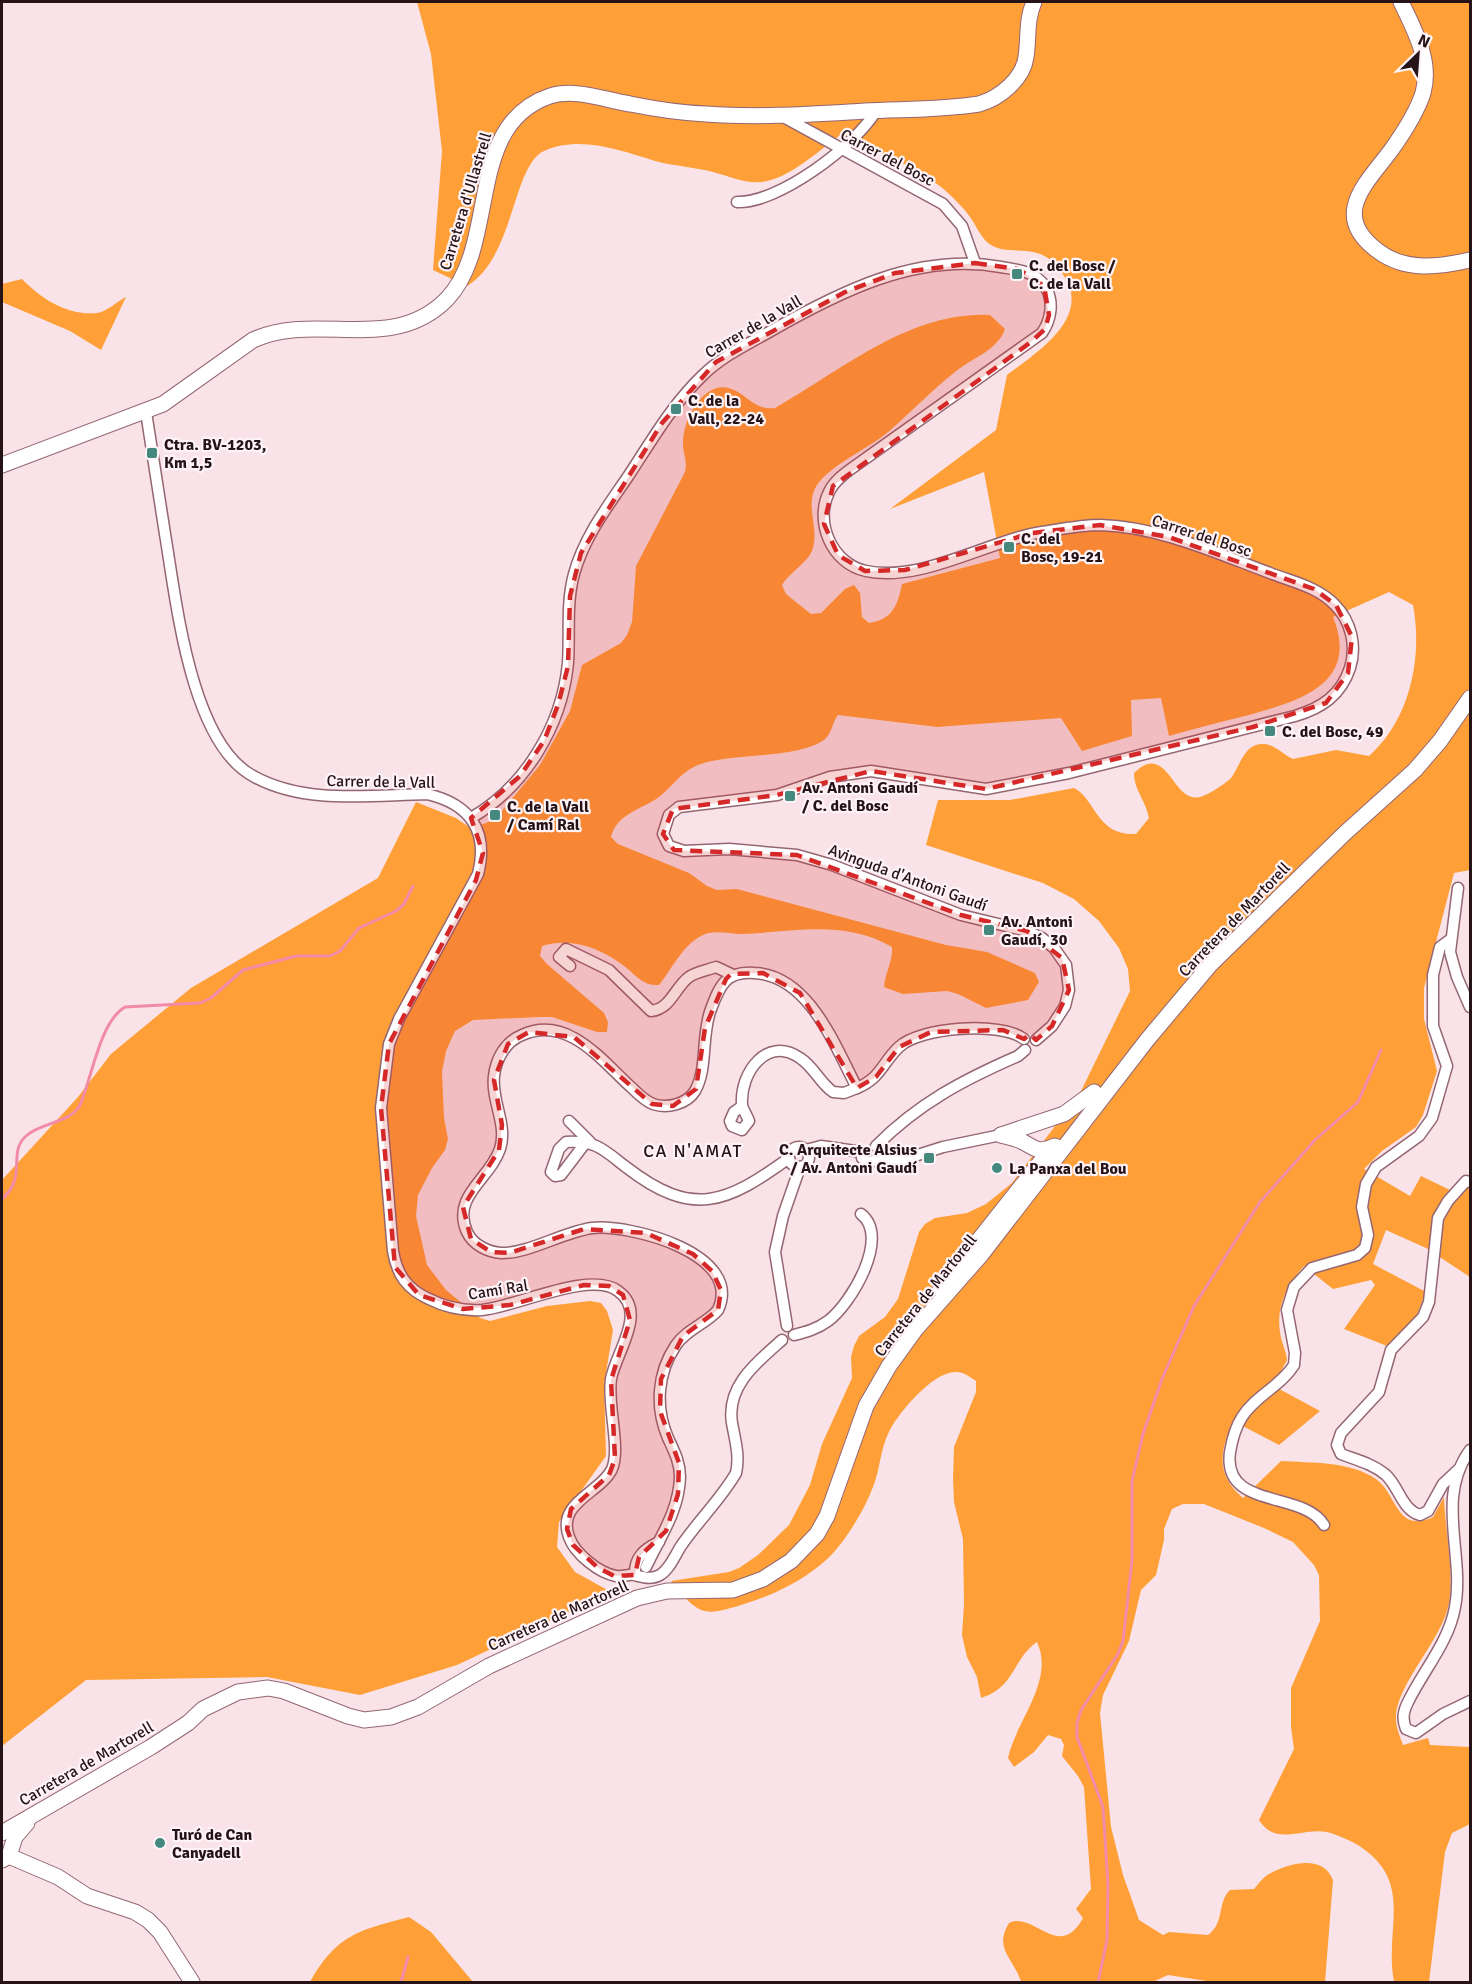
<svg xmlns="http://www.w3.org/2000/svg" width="1472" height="1984" font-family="Signika,sans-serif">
<rect width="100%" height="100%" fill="#f9e3e8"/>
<g fill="#ff9f37">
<path d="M 417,2 L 1470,2 L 1470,870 L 1454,873 L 1424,988 L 1424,1019 L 1437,1071 L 1423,1115 L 1416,1127 L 1382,1151 L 1364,1169 L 1410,1196 L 1421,1176 L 1450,1190 L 1470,1186 L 1470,1277 L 1426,1248 L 1386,1230 L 1373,1264 L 1426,1292 L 1415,1319 L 1387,1346 L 1344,1329 L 1375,1285 L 1371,1280 L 1333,1289 L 1304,1266 C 1287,1285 1276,1306 1280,1332 C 1281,1342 1286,1350 1287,1360 L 1280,1373 L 1268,1383 L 1320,1411 L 1279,1445 L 1233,1421 C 1220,1452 1215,1474 1243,1498 L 1281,1461 C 1311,1463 1350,1461 1376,1479 C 1398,1495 1396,1534 1433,1517 L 1444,1497 C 1445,1531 1454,1569 1449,1603 C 1443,1639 1394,1687 1396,1719 C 1396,1728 1400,1736 1403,1745 L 1428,1738 L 1430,1745 L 1470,1747 L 1470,1824 L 1452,1833 L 1445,1852 L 1429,1982 L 1394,1982 C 1384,1930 1413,1886 1365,1850 C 1355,1842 1338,1835 1327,1832 C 1302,1827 1276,1847 1259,1820 L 1294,1749 L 1291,1727 L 1291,1688 L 1320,1621 L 1319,1575 L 1314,1565 L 1293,1542 L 1264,1528 L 1204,1504 L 1183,1504 L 1172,1509 L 1164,1529 L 1164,1540 L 1156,1575 L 1141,1590 L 1129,1641 L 1103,1695 L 1100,1713 L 1111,1827 L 1123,1875 L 1139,1920 L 1163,1935 L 1169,1932 L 1208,1935 C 1225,1923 1217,1902 1230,1890 L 1254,1889 C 1259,1883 1264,1876 1271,1873 C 1290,1863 1323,1854 1333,1880 L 1325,1982 L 1213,1982 L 1168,1975 L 1153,1982 L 1021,1982 C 1014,1958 993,1949 1009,1923 C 1034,1911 1059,1962 1083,1918 L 1076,1909 L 1091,1889 L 1084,1787 L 1078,1776 L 1062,1756 L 1064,1745 L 1061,1739 L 1048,1735 L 1034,1752 L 1014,1767 L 1008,1758 C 1016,1721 1055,1681 1037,1642 C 1013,1658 1015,1688 981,1698 L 977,1677 L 967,1657 L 962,1635 L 964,1604 L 963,1539 L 954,1502 L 953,1479 L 954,1447 L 976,1392 L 976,1381 C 970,1377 964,1372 956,1372 C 933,1371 896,1415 888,1434 C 880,1451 880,1470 873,1487 C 865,1508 853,1528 839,1546 C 818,1573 780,1593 747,1603 C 704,1617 700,1617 671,1581 L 729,1572 L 739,1568 L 758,1555 L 789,1525 L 810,1485 L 822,1444 L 852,1378 L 851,1357 L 854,1346 L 859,1336 L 885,1317 L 898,1299 L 919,1232 L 925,1224 L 935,1218 L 967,1213 L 986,1204 L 1012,1183 L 1080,1093 L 1130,991 L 1128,969 L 1119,948 L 1099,921 L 1074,899 L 1043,883 L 926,845 L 938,800 L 1010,800 L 1074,788 C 1096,799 1096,836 1136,834 L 1149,818 C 1146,801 1134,790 1134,773 C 1168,740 1172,804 1200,797 C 1208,795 1225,784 1231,778 C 1241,765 1244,742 1265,744 C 1275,745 1284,755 1293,759 L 1336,750 L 1369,756 C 1410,720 1423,657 1413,605 L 1389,592 L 1333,617 C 1361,686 1295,702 1245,716 C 1219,722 1194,729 1169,736 L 1161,698 L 1131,700 L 1132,736 L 1082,751 L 1061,718 L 937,727 L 838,715 C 832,723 832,733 825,739 C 798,760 731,752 698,765 C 678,773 669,793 651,802 C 635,811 616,817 611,837 L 618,844 L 689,873 L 707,886 L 717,890 L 737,889 L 946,945 L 987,952 L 1035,973 L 1039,982 L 1028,1000 L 986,1008 L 958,994 L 947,991 L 903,994 L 884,987 C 885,973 893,961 892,947 C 844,919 794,932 742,934 C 729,934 712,929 701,936 C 682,946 672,969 659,985 C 643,986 637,976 624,966 C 600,948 572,937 542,946 L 540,956 L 547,964 L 604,1013 L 608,1022 L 607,1032 L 597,1032 L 552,1017 L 540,1017 L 473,1020 L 455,1031 L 446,1051 L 442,1072 L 444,1118 L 448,1139 L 445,1150 L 432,1168 L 418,1195 L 416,1216 L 427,1265 L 446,1290 L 480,1318 L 490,1321 L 547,1306 L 590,1301 L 601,1303 L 607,1311 L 613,1330 L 604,1385 L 606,1456 L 559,1522 L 557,1547 L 575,1572 L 611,1592 L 457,1665 L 360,1695 L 267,1677 L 86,1680 L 2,1746 L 2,1180 L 78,1097 L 111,1054 L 191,988 L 378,878 L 416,802 L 456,818 L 472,829 L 495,819 L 540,765 L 570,711 L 582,665 L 621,643 L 627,635 L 632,622 L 636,566 L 685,472 C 688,460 682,452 683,441 C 684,415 708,373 738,392 C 751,400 758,410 775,408 C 841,371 909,311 990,315 L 1005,329 C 998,350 972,358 955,372 C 931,391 910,413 887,433 C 868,448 845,458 827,474 C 797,499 822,523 812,551 C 806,564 790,572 782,585 L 786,594 L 811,614 L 821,613 L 845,589 L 854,585 L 860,593 L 862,617 L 869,623 C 892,620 898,605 902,584 L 1000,558 L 984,472 L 890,509 L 996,430 L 1007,375 C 1036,353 1092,318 1064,276 C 1058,266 1049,256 1037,253 C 1021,248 1002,254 988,243 C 980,236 976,225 970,217 C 964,208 956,201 948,193 C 919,166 875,152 839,136 C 817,152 790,178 762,182 C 746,184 728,176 713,172 C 694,167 674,166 655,161 C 620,150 579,135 544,151 C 512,166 515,257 467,286 L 433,270 L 442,151 L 431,54 Z"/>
<path d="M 22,279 C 42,299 67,316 97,313 C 106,312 118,301 126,297 L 101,350 L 70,331 L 2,302 L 2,284 Z"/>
<path d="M 409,1917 L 431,1932 L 473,1982 L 310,1982 C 337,1934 360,1930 409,1917 Z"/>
</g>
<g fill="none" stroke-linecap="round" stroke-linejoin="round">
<g stroke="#f28ba7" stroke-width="3">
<path d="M 2,1199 C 28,1176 7,1153 26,1136 C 41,1122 67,1124 79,1107 C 92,1080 99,1022 125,1007 L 200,1003 L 211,998 L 243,970 L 296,956 L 330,956 L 340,951 L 359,928 L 396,911 L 404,904 L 413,886"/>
<path d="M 401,1982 L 408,1957"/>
<path d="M 1098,1982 L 1107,1940 L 1108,1885 L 1103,1807 L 1077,1737 L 1077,1723 L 1081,1710 L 1118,1654 L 1123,1641 L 1132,1560 L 1132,1481 L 1143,1434 L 1162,1379 L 1194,1306 L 1260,1202 L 1315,1140 L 1358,1102 L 1381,1050"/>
</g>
<g stroke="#946672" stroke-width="13">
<g id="street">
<path d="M 780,115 L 943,204 L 962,226 L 975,263"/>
<path d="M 737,202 C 778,204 856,145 876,111"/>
<path d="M 146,412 C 152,453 159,493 165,534 C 176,599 190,742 253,776 C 305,805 370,795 427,794 C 470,804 489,831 478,874 L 399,1019 L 389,1044 L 381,1108 L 393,1251 C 397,1275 407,1289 429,1299 C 445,1307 464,1311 482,1310 C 516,1307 590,1270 618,1291 C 648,1312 616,1352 611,1379 C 607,1405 621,1448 612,1469 C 601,1493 556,1502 569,1537 C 575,1554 599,1573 616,1576 C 622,1577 629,1574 634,1575 C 643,1577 651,1580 660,1575 C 670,1569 675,1555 681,1546 C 698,1521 721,1499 736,1473 C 740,1456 735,1440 732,1423 C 726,1386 757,1362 782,1340"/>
<path d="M 471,818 C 525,787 562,726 568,663 C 570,633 566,603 574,574 C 584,537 608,506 629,475 C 652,440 672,405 702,376 C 721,357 746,345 769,332 C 839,292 917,252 1001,267 C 1018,270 1036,271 1046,288 C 1054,302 1051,320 1042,333 L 855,466 C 845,473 834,481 829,492 C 814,522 832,564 866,571 C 922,583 989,540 1042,532 C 1061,529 1081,525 1101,525 C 1160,527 1216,553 1270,573 C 1293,582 1318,587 1335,605 C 1351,621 1357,646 1350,668 C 1341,695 1322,708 1295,716 L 1069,773 L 986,789 L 871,771 L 830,777 L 777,795 L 679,807 L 669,815 L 663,834 L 669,846 L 684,851 L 729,849 L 797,855 L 832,865 L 961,915 L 1027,931 L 1042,938 L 1054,948 L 1066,965 L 1069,990 L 1065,1006 L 1052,1026 L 1036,1040"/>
<path d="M 1458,888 L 1450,952 L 1457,977 L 1470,1007"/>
<path d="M 570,966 L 559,957 L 566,949 L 609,970 L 651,1011 C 671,1009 675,987 689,977 C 696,972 708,970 716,967 L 731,974"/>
<path d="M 741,1107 L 734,1112 L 730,1121 L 732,1126 L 742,1130 L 749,1121 C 747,1115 742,1109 742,1104 C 740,1073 767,1035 800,1058 C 814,1067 820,1083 833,1092 L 844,1093 L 857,1088"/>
<path d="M 569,1121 L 590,1142"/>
<path d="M 586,1142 L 561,1175 L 555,1176 L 551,1172 L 559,1149 L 566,1142 C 596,1140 604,1150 626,1167 C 693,1219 727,1203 789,1158"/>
<path d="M 876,1146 C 919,1103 963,1080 1018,1056 L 1025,1050"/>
<circle cx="799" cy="1157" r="10"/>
<path d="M 806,1150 L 821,1146 L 862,1152"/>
<path d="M 862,1152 L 862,1158 L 868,1163 L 878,1159"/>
<path d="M 878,1159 L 902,1160 L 943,1147 L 1001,1135"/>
<path d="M 787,1326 L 775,1252 L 783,1216 L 800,1167"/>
<path d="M 794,1335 C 806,1332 817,1329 828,1321 C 851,1304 891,1237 861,1214"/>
<path d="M 1470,1450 C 1435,1498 1465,1555 1455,1607 C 1449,1642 1423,1671 1408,1702 C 1403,1712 1402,1719 1406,1729 L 1416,1733 L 1443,1714 L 1470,1701"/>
<path d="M 1459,1469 L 1443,1484 L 1428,1511 L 1420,1515 C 1402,1510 1399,1487 1386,1475 C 1373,1464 1357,1460 1341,1454 L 1337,1445 L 1341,1433 L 1379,1392 L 1391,1350 L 1423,1317 L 1429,1302 L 1438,1218 L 1448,1201 L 1466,1181 L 1470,1182"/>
<path d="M 1324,1525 C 1303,1490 1222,1510 1230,1452 C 1232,1440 1235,1428 1242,1417 C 1255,1396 1281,1386 1294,1365 L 1295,1353 L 1287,1310 L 1294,1287 L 1312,1268 L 1357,1255 L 1365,1248 L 1368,1235 L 1362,1207 L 1366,1184 L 1376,1167 L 1419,1136 L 1432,1118 L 1447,1066 L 1433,1026 L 1433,975 L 1440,947 L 1451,939"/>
<path d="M 646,1567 C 660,1537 679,1511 680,1477 C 680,1462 674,1451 668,1438 C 655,1408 657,1373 676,1345 C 687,1329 706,1324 718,1310 C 744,1254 631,1224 592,1228 C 563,1232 528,1254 501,1253 C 488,1252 473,1245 467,1232 C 451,1196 490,1179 500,1149 C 508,1125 491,1101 494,1076 C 496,1059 505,1042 522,1035 C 568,1014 603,1062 632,1088 C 638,1094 645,1101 653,1104 C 667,1109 687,1104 695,1091 C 708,1069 701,1034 711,1009 C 720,985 726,971 754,973 C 809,975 835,1046 857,1088 C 881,1078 882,1063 899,1047 C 920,1027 1001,1021 1024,1039"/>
<path d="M 635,1575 C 634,1558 644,1549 659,1542"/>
</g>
</g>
<g stroke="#946672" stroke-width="17">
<g id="secondary">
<path d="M 1401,2 C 1414,29 1432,61 1423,93 C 1417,112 1404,132 1392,149 C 1367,183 1329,215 1378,251 C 1406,272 1439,267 1470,260"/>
<path d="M 2,465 L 163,404 L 253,340 C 317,311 392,355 447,299 C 500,243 464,125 550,96 C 575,88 605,100 630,104 C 655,109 681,113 706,114 C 759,118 813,114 865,111 C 903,109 941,110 979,104 C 1000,98 1023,79 1026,57 C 1029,37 1026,20 1034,2"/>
<path d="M 1001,1135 L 1064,1114 L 1094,1092"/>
<path d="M 1001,1135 C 1008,1137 1015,1138 1021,1141 C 1036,1148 1036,1154 1055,1146"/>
<path d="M 940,1289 L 1050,1150"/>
<path d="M 2,1833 L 151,1747 L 188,1723 L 203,1709 L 238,1692 L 268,1688 L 284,1691 L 348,1716 L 364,1720 L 391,1717 L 418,1707 L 489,1666 L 637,1598 L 667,1591 L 733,1590 L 763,1579 L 791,1561 L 817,1534 L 827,1516 L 866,1406 L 889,1366 L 915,1330 L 981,1255 L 1147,1040 L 1210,965 L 1345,833 L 1415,770 L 1440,741 L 1470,698"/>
<path d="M 9,1856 L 58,1877 L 87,1896 L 135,1912 L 148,1920 L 160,1932 L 192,1982"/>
<path d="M 2,1860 L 9,1856 L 15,1837 L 27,1823"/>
</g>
</g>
<use href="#street" stroke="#fff" stroke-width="10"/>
<use href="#secondary" stroke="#fff" stroke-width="15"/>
</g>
<path fill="#d62828" fill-opacity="0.2" stroke="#d62828" stroke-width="4.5" stroke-dasharray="12 8" stroke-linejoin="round" d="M 975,263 L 1018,269 L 1044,286 L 1049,315 L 1045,329 L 1031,342 L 833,486 L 824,524 L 838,555 L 865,571 L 905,570 L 1032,533 L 1100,525 L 1169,537 L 1314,589 L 1336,605 L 1352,637 L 1348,673 L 1326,703 L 1253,727 L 986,789 L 871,771 L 777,795 L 673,809 L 663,834 L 674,850 L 797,855 L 961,915 L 1027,931 L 1062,958 L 1069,990 L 1052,1026 L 1036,1040 L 1030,1034 L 1024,1039 L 1003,1030 L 931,1032 L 899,1047 L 876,1077 L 857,1088 L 800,993 L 763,973 L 731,974 L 726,979 L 705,1028 L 696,1089 L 673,1106 L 652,1104 L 574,1037 L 529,1032 L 508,1044 L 494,1080 L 502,1125 L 499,1150 L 463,1207 L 471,1239 L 491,1252 L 509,1253 L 584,1229 L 646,1233 L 693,1254 L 712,1271 L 721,1290 L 718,1310 L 683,1336 L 661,1379 L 660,1411 L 679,1463 L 678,1494 L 666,1531 L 639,1557 L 635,1575 L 614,1576 L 597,1567 L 573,1545 L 567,1529 L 571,1509 L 609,1475 L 615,1459 L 611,1380 L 630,1320 L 623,1295 L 609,1286 L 584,1285 L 510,1305 L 463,1309 L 419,1295 L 395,1267 L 381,1108 L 389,1044 L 476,880 L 483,853 L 471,818 L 520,776 L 544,741 L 558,705 L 568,666 L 570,596 L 581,553 L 662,423 L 716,362 L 845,292 L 895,273 Z"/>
<g fill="#44887e" stroke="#fef3f6" stroke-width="2">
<rect x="1011" y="268" width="12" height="12" rx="3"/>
<rect x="670" y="403" width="12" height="12" rx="3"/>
<rect x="146" y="447" width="12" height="12" rx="3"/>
<rect x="1003" y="541" width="12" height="12" rx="3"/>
<rect x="1264" y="725" width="12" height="12" rx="3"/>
<rect x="784" y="790" width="12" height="12" rx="3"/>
<rect x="489" y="809" width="12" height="12" rx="3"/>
<rect x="983" y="924" width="12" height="12" rx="3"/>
<rect x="923" y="1152" width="12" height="12" rx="3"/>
<circle cx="997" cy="1168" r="6"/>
<circle cx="160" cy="1843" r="6"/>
</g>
<g text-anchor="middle" stroke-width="4.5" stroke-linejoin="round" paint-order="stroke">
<g font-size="16" fill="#251318" stroke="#fef3f6">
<text transform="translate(888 157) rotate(28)" y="6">Carrer del Bosc</text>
<text transform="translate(465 201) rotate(-73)" y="6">Carretera d'Ullastrell</text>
<text transform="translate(753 326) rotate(-30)" y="6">Carrer de la Vall</text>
<text transform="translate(1202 535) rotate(18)" y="6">Carrer del Bosc</text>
<text transform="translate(381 781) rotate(1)" y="6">Carrer de la Vall</text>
<text transform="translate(908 877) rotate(20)" y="6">Avinguda d'Antoni Gaudí</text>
<text transform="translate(1234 919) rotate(-46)" y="6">Carretera de Martorell</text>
<text transform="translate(498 1289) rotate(-9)" y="6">Camí Ral</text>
<text transform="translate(925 1295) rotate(-51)" y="6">Carretera de Martorell</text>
<text transform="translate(558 1615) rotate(-24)" y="6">Carretera de Martorell</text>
<text transform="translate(86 1763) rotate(-30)" y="6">Carretera de Martorell</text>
</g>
<g font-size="16" font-weight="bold" fill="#251318" stroke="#fef3f6" text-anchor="start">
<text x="1029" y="271">C. del Bosc /<tspan x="1029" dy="18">C. de la Vall</tspan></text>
<text x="688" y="406">C. de la<tspan x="688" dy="18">Vall, 22-24</tspan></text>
<text x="164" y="450">Ctra. BV-1203,<tspan x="164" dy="18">Km 1,5</tspan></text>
<text x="1021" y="544">C. del<tspan x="1021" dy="18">Bosc, 19-21</tspan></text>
<text x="1282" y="737">C. del Bosc, 49</text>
<text x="802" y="793">Av. Antoni Gaudí<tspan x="802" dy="18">/ C. del Bosc</tspan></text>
<text x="507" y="812">C. de la Vall<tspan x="507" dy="18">/ Camí Ral</tspan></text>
<text x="1001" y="927">Av. Antoni<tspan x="1001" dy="18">Gaudí, 30</tspan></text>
<text x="917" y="1155" text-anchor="end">C. Arquitecte Alsius<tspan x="917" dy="18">/ Av. Antoni Gaudí</tspan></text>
<text x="1009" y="1174">La Panxa del Bou</text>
<text x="172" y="1840">Turó de Can<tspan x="172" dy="18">Canyadell</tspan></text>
</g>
<g font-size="18" letter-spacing="1.5" fill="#251318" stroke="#fef3f6">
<text x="693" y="1157">CA N'AMAT</text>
</g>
</g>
<rect width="1472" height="1984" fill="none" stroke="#251318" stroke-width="6"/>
<g transform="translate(1418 54) rotate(25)" stroke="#fef3f6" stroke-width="4.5" paint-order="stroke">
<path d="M0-4.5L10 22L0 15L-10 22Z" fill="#251318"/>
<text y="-9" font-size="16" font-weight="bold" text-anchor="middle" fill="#251318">N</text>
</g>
</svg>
